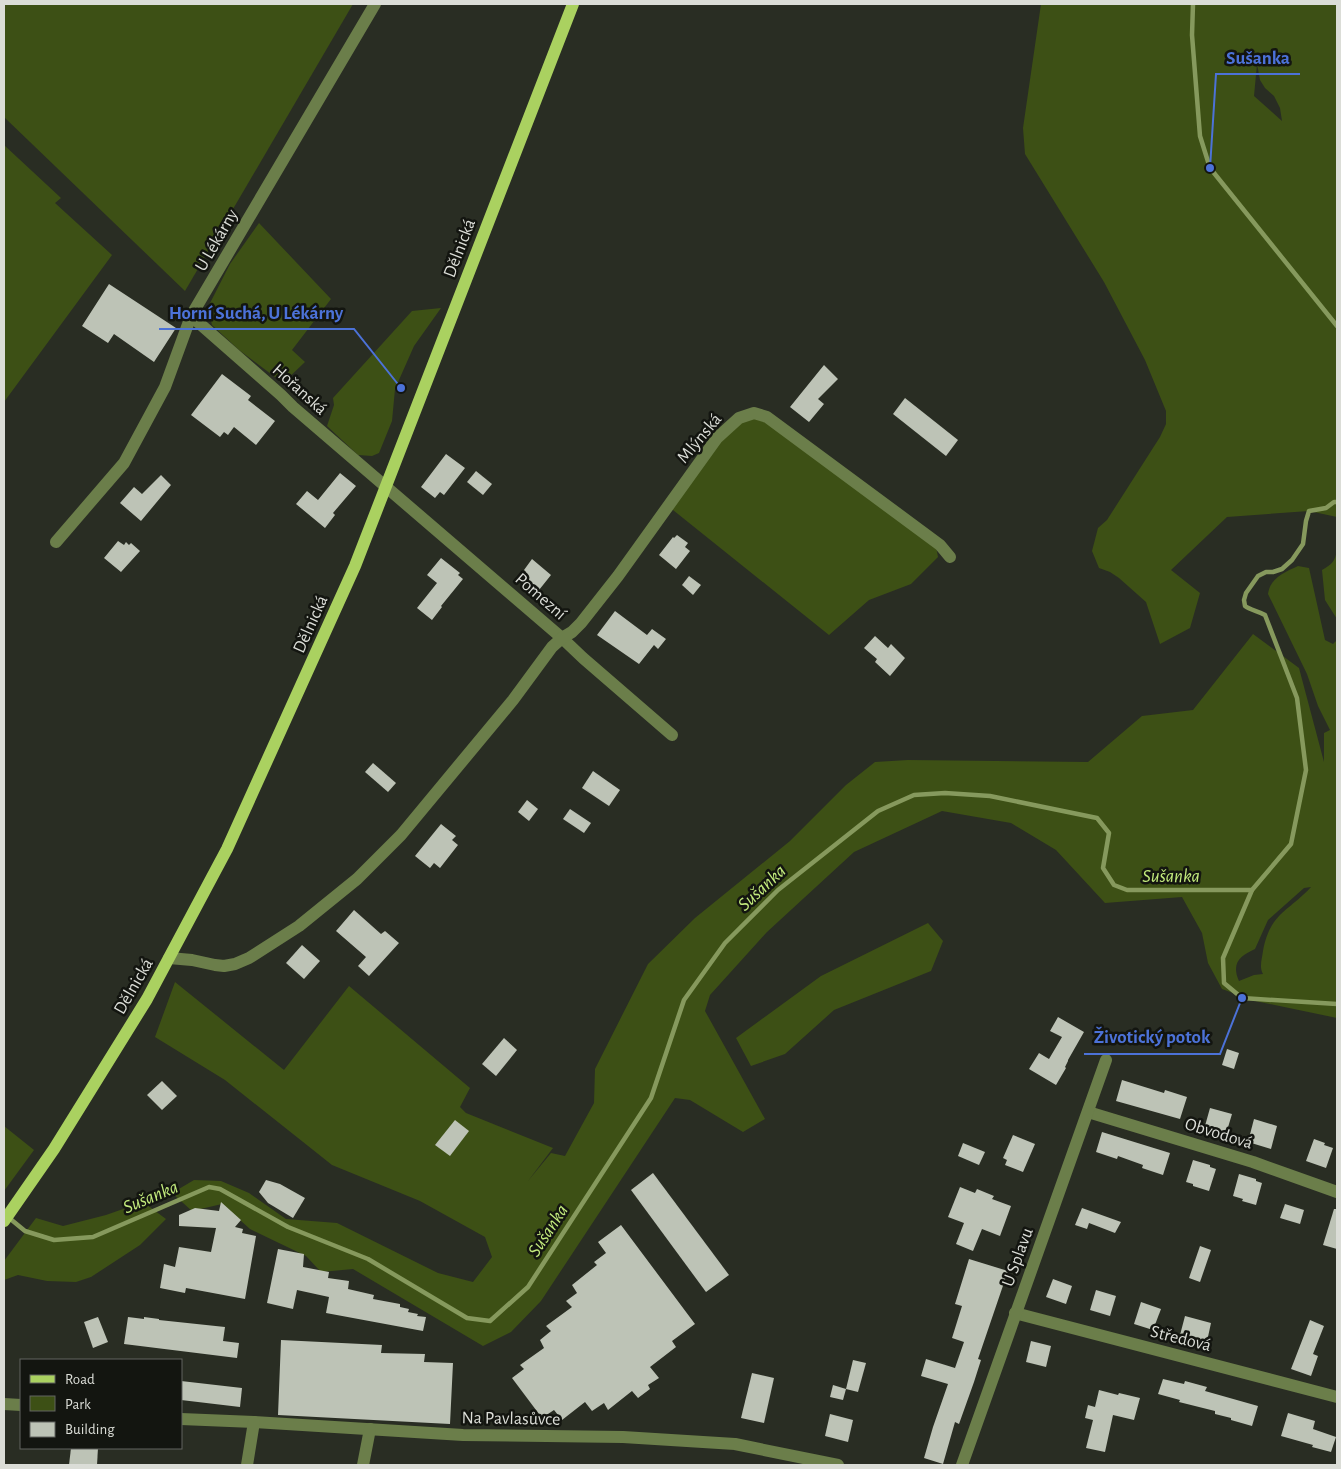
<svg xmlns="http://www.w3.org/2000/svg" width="1341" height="1469" font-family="'Alegreya Sans',sans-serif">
<rect width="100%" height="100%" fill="#292d23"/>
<g fill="#3d5015" fill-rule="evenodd">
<path d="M 4,4 L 353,4 L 185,291 L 4,117 Z"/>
<path d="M 1041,4 L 1337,4 L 1337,517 L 1309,511 L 1227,517 L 1171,570 L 1200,593 L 1190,628 L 1160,644 L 1146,602 L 1119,578 L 1110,572 L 1099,568 L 1092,551 L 1098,528 L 1107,520 L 1160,437 L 1166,424 L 1166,411 L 1145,360 L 1104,282 L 1025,154 L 1023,128 ZM 1257,64 L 1260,80 L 1265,88 L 1274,96 L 1280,108 L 1282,121 L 1254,96 Z"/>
<path d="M 4,145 L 61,198 L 55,203 L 112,255 L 4,402 Z"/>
<path d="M 259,223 L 331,299 L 292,350 L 305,362 L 283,383 L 239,350 L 212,325 L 208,307 L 230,264 Z"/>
<path d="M 441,308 L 414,346 L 395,389 L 392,421 L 379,453 L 372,456 L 358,455 L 327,426 L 334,405 L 333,398 L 412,311 Z"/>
<path d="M 754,413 L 935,541 L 938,557 L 911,584 L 869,600 L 829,635 L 668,506 L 717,438 Z"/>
<path d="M 1337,550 L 1337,623 L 1337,619 L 1325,600 L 1322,570 C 1332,564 1335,562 1337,550 Z"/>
<path d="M 1298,566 L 1309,568 L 1325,640 L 1333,644 L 1337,640 L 1337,1018 L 1255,1001 L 1222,989 L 1208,963 L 1202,933 L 1182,897 L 1105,903 L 1056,850 L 1011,823 L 942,811 L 854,852 L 767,932 L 710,995 L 705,1011 L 765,1119 L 743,1132 L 690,1100 L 675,1098 L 541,1301 L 511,1332 L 483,1346 L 353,1269 L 321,1272 L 306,1256 L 250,1229 L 222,1204 L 192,1211 L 172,1193 L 194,1180 L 221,1181 L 249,1193 L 286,1219 L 337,1223 L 438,1273 L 473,1282 L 492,1257 L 485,1237 L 420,1201 L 332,1165 L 225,1080 L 155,1037 L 175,982 L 284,1070 L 349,986 L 470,1088 L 460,1107 L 466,1113 L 553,1148 L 528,1181 L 551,1153 L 565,1156 L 594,1103 L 595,1069 L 648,964 L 695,918 L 790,841 L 846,785 L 875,762 L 908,760 L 1088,762 L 1142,716 L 1193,710 L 1253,634 L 1299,668 L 1324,762 L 1324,733 L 1330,730 L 1318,706 L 1307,674 L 1268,594 C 1270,578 1285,572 1298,566 ZM 1311,887 C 1288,912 1270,913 1263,951 C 1262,959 1259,967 1263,974 L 1254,975 L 1239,981 C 1231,963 1240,956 1255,949 L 1268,920 L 1304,888 Z"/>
<path d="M 928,923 L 943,941 L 931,971 L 834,1010 L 785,1054 L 751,1066 L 736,1038 L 821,976 Z"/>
<path d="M 4,1126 L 34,1150 L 4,1191 Z"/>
<path d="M 143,1202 L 166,1219 L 140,1245 L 91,1277 L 76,1282 L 47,1281 L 18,1275 L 4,1280 L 4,1261 L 36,1218 L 63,1226 L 106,1215 Z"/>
</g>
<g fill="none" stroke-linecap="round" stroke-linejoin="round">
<g stroke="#86995d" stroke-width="4.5">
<path d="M 1193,4 L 1192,35 L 1200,136 L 1210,168 L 1337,326"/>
<path d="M 1252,890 L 1223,958 L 1224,983 L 1242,998 L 1337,1004"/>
<path d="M 8,1217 L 25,1231 L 54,1240 L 93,1237 L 209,1187 L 220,1189 L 288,1227 L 368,1259 L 467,1318 L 490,1321 L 528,1287 L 651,1098 L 684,1000 L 725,943 L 778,890 L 878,811 L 914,795 L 945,793 L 990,796 L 1097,818 L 1109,833 L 1103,868 L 1114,885 L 1127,890 L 1252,890 L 1291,844 L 1306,770 L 1297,698 L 1265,615 C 1258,611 1250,610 1245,606 L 1244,600 L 1246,593 L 1258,576 L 1266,572 L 1273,572 L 1282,569 L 1292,560 L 1303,544 L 1306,521 L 1309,511 L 1326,508 L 1334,502 L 1337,502"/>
</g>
</g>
<g fill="#bdc3b6">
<path d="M 109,284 L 176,328 L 154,362 L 114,334 L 108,343 L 82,326 Z"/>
<path d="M 824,365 L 838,379 L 818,399 L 824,404 L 809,422 L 790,407 Z"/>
<path d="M 222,374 L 251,396 L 248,400 L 275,421 L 256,445 L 234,427 L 228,435 L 224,432 L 220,437 L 191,415 Z"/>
<path d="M 905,398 L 958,440 L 946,456 L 893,414 Z"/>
<path d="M 446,454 L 465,468 L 444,495 L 440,492 L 435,498 L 421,487 Z"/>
<path d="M 476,471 L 492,484 L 483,495 L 467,482 Z"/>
<path d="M 340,473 L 356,486 L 333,513 L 335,515 L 325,528 L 296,504 L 307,491 L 318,500 Z"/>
<path d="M 161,475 L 171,485 L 141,521 L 120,503 L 134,487 L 142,494 Z"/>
<path d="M 677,535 L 688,543 L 685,547 L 690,551 L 676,569 L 659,555 L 673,537 L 674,538 Z"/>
<path d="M 118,541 L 124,545 L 126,542 L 129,545 L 131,543 L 140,551 L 121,572 L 104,558 Z"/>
<path d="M 441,558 L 460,573 L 458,575 L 463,579 L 441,606 L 442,607 L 432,620 L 417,608 L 437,583 L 427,575 Z"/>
<path d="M 532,559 L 551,575 L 539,590 L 523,576 L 526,572 L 524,570 Z"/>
<path d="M 689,576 L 701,585 L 693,595 L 682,585 Z"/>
<path d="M 615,611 L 647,635 L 652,629 L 666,639 L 658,649 L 654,645 L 639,664 L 597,635 Z"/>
<path d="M 875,636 L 888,648 L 891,644 L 905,658 L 890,676 L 875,662 L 877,659 L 864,648 Z"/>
<path d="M 373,763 L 396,783 L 388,792 L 365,772 Z"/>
<path d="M 593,771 L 620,790 L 609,806 L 582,788 Z"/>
<path d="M 527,800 L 538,809 L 529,821 L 518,812 Z"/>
<path d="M 570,809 L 591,823 L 584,833 L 563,819 Z"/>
<path d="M 441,824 L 456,836 L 452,840 L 458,845 L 440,868 L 434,863 L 430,868 L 415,856 Z"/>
<path d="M 354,910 L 381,934 L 385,931 L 399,943 L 369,976 L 358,966 L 366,957 L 336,931 Z"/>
<path d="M 302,945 L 320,961 L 304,979 L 286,963 Z"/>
<path d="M 1058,1017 L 1084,1032 L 1068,1060 L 1068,1061 L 1065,1067 L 1066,1068 L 1056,1085 L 1029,1069 L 1039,1053 L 1049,1059 L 1062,1037 L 1050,1031 Z"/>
<path d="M 504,1038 L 517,1050 L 496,1076 L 482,1064 Z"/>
<path d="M 1227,1049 L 1239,1053 L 1234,1069 L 1222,1065 Z"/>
<path d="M 1122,1080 L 1164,1093 L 1165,1090 L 1187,1097 L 1180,1119 L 1116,1101 Z"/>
<path d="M 162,1081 L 177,1096 L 162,1110 L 147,1095 Z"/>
<path d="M 1210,1108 L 1232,1114 L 1226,1134 L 1218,1131 L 1216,1137 L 1203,1133 Z"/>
<path d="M 1254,1119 L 1277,1126 L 1271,1149 L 1248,1142 Z"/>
<path d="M 455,1120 L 469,1131 L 450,1156 L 435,1145 Z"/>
<path d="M 1102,1132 L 1170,1153 L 1163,1175 L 1142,1168 L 1143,1165 L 1118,1156 L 1117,1159 L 1096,1152 Z"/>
<path d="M 1013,1135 L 1035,1144 L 1023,1172 L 1005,1165 L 1007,1160 L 1003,1158 Z"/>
<path d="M 1314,1139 L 1325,1143 L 1324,1145 L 1333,1148 L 1326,1168 L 1306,1161 Z"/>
<path d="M 963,1143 L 985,1152 L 979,1165 L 958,1156 Z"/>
<path d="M 1193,1160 L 1210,1165 L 1210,1167 L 1216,1169 L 1209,1191 L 1193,1186 L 1193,1184 L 1186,1182 Z"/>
<path d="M 653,1173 L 729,1275 L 706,1292 L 631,1190 Z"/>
<path d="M 1239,1174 L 1256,1179 L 1256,1181 L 1262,1183 L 1256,1205 L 1242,1201 L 1243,1199 L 1233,1196 Z"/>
<path d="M 266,1180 L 280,1184 L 305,1198 L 293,1218 L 268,1203 L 259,1192 Z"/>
<path d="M 960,1187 L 975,1193 L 977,1189 L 994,1196 L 992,1199 L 1011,1206 L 1000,1236 L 982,1229 L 973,1251 L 956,1244 L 964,1223 L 948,1217 Z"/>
<path d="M 221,1202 L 241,1220 L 235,1227 L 243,1229 L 242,1233 L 256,1236 L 245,1299 L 186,1288 L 185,1293 L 160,1288 L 164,1264 L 175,1267 L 179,1247 L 211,1252 L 216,1228 L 179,1226 L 179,1215 L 195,1208 L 219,1211 Z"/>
<path d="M 1285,1204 L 1304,1210 L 1300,1224 L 1280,1218 Z"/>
<path d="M 1082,1208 L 1121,1222 L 1115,1233 L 1089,1223 L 1087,1229 L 1075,1225 Z"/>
<path d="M 1334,1209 L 1337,1209 L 1337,1249 L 1323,1245 Z"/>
<path d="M 621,1225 L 695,1324 L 672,1341 L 676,1347 L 650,1367 L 659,1378 L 648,1385 L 650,1389 L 638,1398 L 632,1391 L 608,1410 L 604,1403 L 592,1411 L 585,1402 L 562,1420 L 554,1410 L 542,1418 L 512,1378 L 524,1369 L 520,1365 L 544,1348 L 540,1340 L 551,1331 L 546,1326 L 572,1307 L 566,1301 L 577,1293 L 572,1285 L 597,1265 L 594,1262 L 606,1253 L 598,1242 Z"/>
<path d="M 1200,1246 L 1211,1250 L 1200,1282 L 1189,1278 Z"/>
<path d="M 278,1249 L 304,1254 L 303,1267 L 329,1272 L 328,1278 L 349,1281 L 348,1289 L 374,1295 L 373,1299 L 400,1304 L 400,1307 L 409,1309 L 408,1312 L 418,1314 L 417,1316 L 426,1317 L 423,1331 L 326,1313 L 329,1297 L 297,1290 L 293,1309 L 267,1303 Z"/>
<path d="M 969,1259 L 1008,1271 L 978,1359 L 981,1360 L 974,1382 L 959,1424 L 955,1422 L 943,1464 L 924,1458 L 933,1427 L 948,1384 L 921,1376 L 926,1359 L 955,1368 L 964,1342 L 952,1338 L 962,1306 L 955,1304 Z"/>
<path d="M 1053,1279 L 1072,1286 L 1066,1304 L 1046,1297 Z"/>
<path d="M 1096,1290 L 1116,1296 L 1110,1316 L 1090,1310 Z"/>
<path d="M 1141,1302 L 1161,1309 L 1153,1330 L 1134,1324 Z"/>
<path d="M 1185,1316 L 1211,1323 L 1206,1346 L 1184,1341 L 1185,1336 L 1180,1335 Z"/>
<path d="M 98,1317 L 108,1342 L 93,1348 L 84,1322 Z"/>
<path d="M 128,1317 L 144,1319 L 144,1317 L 159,1319 L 159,1320 L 225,1327 L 223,1341 L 239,1343 L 237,1358 L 124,1344 Z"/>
<path d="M 1310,1320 L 1324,1326 L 1313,1354 L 1318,1356 L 1311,1376 L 1291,1369 Z"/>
<path d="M 281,1340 L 382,1345 L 381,1353 L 425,1354 L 424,1362 L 453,1363 L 450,1424 L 278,1415 Z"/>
<path d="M 1031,1341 L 1051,1346 L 1046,1367 L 1026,1362 Z"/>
<path d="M 853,1360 L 866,1363 L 858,1392 L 846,1389 Z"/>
<path d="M 752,1373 L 774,1378 L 764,1423 L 741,1418 Z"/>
<path d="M 1163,1379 L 1184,1384 L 1185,1381 L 1207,1387 L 1205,1391 L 1258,1406 L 1252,1426 L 1231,1420 L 1231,1418 L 1215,1414 L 1215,1411 L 1179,1402 L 1180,1400 L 1158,1394 Z"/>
<path d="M 181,1381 L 242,1388 L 240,1407 L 181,1400 Z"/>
<path d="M 833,1385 L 846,1389 L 843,1400 L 830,1397 Z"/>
<path d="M 1099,1390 L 1118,1395 L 1119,1393 L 1140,1398 L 1134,1420 L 1113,1415 L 1105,1452 L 1086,1448 L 1093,1420 L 1085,1418 L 1088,1405 L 1095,1407 Z"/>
<path d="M 1288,1413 L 1315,1421 L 1313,1429 L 1336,1437 L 1331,1452 L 1312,1447 L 1313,1445 L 1281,1436 Z"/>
<path d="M 830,1414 L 853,1420 L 848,1442 L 825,1436 Z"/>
<path d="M 71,1448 L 98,1448 L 97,1465 L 69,1465 Z"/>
</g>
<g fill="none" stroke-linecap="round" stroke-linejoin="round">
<g stroke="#6b7e4a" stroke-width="12">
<path d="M 191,316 L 281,395 L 293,407 L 562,638 L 583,658 L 672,735"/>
<path d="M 56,542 L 124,463 L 165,387 L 191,316 L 375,4"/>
<path d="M 169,958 L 192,960 L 215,965 L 224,966 L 235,964 L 249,958 L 299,926 L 357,879 L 401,835 L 513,700 L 552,647 L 562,638 L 572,632 L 581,623 L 618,576 L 717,438 L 739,418 L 754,413 L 767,417 L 940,545 L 950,557"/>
<path d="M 1088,1112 L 1253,1162 L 1337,1192"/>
<path d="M 1015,1313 L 1337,1397"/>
<path d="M 4,1404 L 21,1405"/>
<path d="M 181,1419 L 254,1422 L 463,1435 L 623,1437 L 735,1444 L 838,1465"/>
<path d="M 247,1465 L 254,1422"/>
<path d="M 363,1465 L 370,1429"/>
<path d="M 962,1465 L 1106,1060"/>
</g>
<path stroke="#aad160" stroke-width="12" d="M 4,1221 L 54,1149 L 147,999 L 227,849 L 355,566 L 573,4"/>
</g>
<g text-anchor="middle" stroke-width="5" stroke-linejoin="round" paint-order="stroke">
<g font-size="18" fill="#dbddd7" stroke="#131510">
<text transform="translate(216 240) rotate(-60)" y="6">U Lékárny</text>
<text transform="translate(459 248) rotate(-69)" y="6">Dělnická</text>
<text transform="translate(300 389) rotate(42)" y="6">Hořanská</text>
<text transform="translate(699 438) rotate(-50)" y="6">Mlýnská</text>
<text transform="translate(541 596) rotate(41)" y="6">Pomezní</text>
<text transform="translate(310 624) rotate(-66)" y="6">Dělnická</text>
<text transform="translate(133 986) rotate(-60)" y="6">Dělnická</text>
<text transform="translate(1219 1133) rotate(17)" y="6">Obvodová</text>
<text transform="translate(1017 1257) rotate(-70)" y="6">U Splavu</text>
<text transform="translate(1181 1338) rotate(14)" y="6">Středová</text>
<text transform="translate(511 1418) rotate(1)" y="6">Na Pavlasůvce</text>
</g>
<g font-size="19" font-style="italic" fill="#c3eb7d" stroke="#131510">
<text x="1171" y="882">Sušanka</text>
<text transform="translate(761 887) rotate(-43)" y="7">Sušanka</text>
<text transform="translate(150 1196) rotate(-23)" y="7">Sušanka</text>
<text transform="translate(547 1230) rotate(-57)" y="7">Sušanka</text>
</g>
</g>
<path fill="none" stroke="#4c72d8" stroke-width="2" d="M1210 168L1216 74H1300M401 388L354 329H159M1242 998L1220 1054H1084"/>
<g fill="#4c72d8" stroke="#131510" stroke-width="2">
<circle cx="1210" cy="168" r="5"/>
<circle cx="401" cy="388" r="5"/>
<circle cx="1242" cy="998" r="5"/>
</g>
<g font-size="19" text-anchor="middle" font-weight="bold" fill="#4c72d8" stroke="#131510" stroke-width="5" stroke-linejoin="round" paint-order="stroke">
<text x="1258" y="64">Sušanka</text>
<text x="256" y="319">Horní Suchá, U Lékárny</text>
<text x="1152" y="1043">Životický potok</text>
</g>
<rect width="1341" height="1469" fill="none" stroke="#dbddd7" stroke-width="10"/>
<rect x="20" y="1359" width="162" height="90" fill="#131510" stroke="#636560"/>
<rect x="30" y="1375" width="25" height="8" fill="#aad160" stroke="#636560"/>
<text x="65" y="1384" font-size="15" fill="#dbddd7">Road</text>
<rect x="30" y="1396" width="25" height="15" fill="#3d5015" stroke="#636560"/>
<text x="65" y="1409" font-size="15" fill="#dbddd7">Park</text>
<rect x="30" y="1422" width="25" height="15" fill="#bdc3b6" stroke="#636560"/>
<text x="65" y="1434" font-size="15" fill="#dbddd7">Building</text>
</svg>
